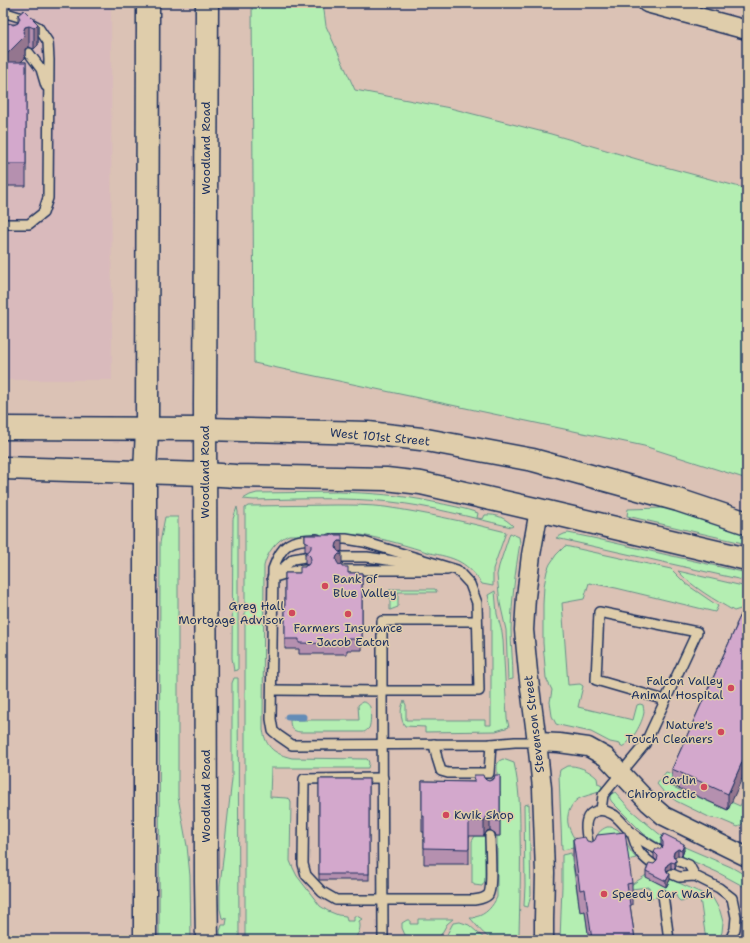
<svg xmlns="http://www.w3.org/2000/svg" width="750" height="943" font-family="'Shantell Sans',sans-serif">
<rect width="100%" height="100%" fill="#dbc2b5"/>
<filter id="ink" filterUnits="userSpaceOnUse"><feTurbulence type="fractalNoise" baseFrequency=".025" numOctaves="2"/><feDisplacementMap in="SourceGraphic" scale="8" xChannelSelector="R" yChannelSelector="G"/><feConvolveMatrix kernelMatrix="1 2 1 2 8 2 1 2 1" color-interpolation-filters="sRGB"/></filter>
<g filter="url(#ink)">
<path fill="#d9babc" d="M 3,3 L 111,3 L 112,380 L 3,380 Z"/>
<g fill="#b4eeb2" stroke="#688e88">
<path d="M 252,3 L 323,3 L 326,26 L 355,90 L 450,108 L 551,134 L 647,162 L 747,189 L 747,479 L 644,446 L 254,363 Z"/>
<path d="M 338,492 C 370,493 401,495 433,502 C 448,505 464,508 478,513 L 477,518 L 483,519 L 485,515 C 497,514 505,518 513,526 L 511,527 L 507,526 C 469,517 430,506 391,502 C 345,497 299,499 254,500 L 243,499 L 250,495 L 257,493 Z"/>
<path d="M 336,505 C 352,505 369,505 385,507 C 426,513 466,522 506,532 L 493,569 L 493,586 L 482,584 C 476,575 469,567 460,562 C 451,557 440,555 430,553 C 408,546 385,539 361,535 L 289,535 C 276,540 267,553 264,566 L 263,730 C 266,748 275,754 292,758 L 367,759 L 368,760 L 369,763 L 368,768 L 271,768 L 270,797 L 287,798 L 290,799 L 291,802 L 290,861 L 293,868 L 297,876 L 320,906 L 328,911 L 338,915 L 346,916 L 347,921 L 354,921 L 354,916 L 357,916 L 362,919 L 359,921 C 362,928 358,935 353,940 L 245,940 L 245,508 L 248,506 Z"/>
<path d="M 237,507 L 238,512 L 238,670 L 234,671 L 232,658 L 233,519 Z"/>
<path d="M 664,508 L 675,509 L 747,531 L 747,544 L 627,516 L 628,509 Z"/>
<path d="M 165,517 L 178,517 L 178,797 L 187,846 L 190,876 L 191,940 L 159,940 L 160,543 Z"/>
<path d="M 510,533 L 519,537 L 520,543 C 515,572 512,600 511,629 C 511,646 513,662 513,679 L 508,680 L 506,630 L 500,603 L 497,575 L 499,566 Z"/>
<path d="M 568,533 L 593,538 L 747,573 L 747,581 L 556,538 L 564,534 Z"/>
<path d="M 565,546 L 671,569 L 686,584 L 718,606 L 715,612 L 616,588 L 589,583 L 584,599 L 562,603 L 568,685 L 580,684 L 583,686 L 578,707 L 633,720 L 637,705 L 640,704 L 643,705 C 643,707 644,710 644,712 C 643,722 631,744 621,747 L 620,744 L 610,742 L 591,732 L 559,725 L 556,724 L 552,716 L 550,702 L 552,690 L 546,678 L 543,643 L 543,604 L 544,586 L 547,571 L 550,564 L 556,555 Z"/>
<path d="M 678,571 L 747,587 L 747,607 L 734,611 C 715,600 692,587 678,571 Z"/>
<path d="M 390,589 L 435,589 L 437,592 L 398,592 L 398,607 L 390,610 Z"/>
<path d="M 495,591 L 497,614 L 502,632 L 503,640 L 507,718 L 509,727 L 496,731 L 425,732 L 425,727 L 405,726 C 400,719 400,708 404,701 L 406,705 L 406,720 L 485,720 L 485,725 L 491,725 L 491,608 L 488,595 Z"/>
<path d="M 234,678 L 238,678 L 239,940 L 221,940 L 220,931 L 222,925 L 226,925 L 227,919 L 222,918 L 220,909 L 220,886 L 232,779 L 232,683 Z"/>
<path d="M 362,702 C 365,702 368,703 370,707 C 371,710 371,724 369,728 C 367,730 366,731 364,732 L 300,732 C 292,731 290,727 290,720 L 359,720 L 358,705 Z"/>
<path d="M 503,759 L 514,763 C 519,785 520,808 520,831 C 521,865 520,899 519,933 C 517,938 511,939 506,940 C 502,940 497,941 493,939 C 484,937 477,925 470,918 L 474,918 L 475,917 C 486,915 493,906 497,897 L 497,836 L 500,836 L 500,791 L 497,791 L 497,765 L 499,761 Z"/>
<path d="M 567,766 C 577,765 589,770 597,778 L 598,784 L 602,786 L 601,790 L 599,792 C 593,794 584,796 578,799 C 568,806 565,820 570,830 C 572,836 577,841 579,847 L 562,850 L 559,775 L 560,770 Z"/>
<path d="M 666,772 L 675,775 L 671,786 L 684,792 L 685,791 L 727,810 L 731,802 L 740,806 L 743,800 L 747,801 C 747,811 748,822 738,827 L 719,819 L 711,818 L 676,801 L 662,790 L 657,784 Z"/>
<path d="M 615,792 L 631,810 L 658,833 L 668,840 L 731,867 L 747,876 L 747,890 L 743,886 L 717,872 L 681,856 L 684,850 L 661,845 L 644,834 L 612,802 L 610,799 L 610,795 Z"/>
<path d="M 529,804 L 531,894 L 528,907 L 524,906 L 525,886 L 524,805 Z"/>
<path d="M 607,827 C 622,826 625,840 630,850 C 632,853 634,856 636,858 L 628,860 L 596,841 C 597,833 600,830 607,827 Z"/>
<path d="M 475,836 L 485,836 L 485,881 L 482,886 L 474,885 L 474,883 L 472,883 L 472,841 Z"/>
<path d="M 571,853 L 580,911 L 585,911 L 589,940 L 560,940 L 562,886 L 562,855 Z"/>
<path d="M 651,872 L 656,882 L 666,887 L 670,879 L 706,895 L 712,897 L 714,900 L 720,911 L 723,922 L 722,932 L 719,940 L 706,940 L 700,898 L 680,901 L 677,898 L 676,894 L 651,898 L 649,887 L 631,889 L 631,885 Z"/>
<path d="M 418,919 L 453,919 L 447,924 L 438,940 L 425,940 L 405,935 L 402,928 L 402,923 L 407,920 L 410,920 L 410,924 L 418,924 Z"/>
<path d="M 460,922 L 469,925 L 486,940 L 444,940 L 453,923 Z"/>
</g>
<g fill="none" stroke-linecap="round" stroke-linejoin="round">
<path stroke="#648cb7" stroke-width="7" d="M 288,717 L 303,717"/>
<g stroke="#1b2f5e" stroke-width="12">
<g id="lane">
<path d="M 3,12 L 19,17 L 38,27 L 48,42 L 49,60 L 48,198 L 43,213 L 29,224 L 3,224"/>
<path d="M 29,53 L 41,69 L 46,86"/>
<path d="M 317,539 C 291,539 282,543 273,569 L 271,719 L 273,731 L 279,736 L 292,745 L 491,744 L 515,742 L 537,742"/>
<path d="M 330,539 L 346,539 L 364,542 L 457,570 L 470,584 L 477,603 L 479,691 L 382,691 L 383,940"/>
<path d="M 342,557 L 367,557 L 428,566"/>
<path d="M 342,570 L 447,570"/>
<path d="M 278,576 L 294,571 L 305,570"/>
<path d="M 272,578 L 293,559 L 305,557"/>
<path d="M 272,690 L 382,691 L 382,621 L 477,621"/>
<path d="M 434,744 L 437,758 L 441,771 L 448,773 L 489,773 L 491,744"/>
<path d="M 383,778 L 304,779 L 303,864 L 306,875 L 322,892 L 336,900 L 474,900 C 479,899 484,899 488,895 C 493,889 490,846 490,836"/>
<path d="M 601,810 L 603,795 L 645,744 L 697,632 L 599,612 L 596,680 L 665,700"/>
<path d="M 632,833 C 637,850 638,853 652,864"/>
<path d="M 590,852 C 588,839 579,815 597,811 C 603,809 609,812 614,815 C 621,820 626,828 632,833 C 640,840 650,845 658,850"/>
<path d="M 679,861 L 689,865 L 695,876"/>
<path d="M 672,874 L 679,877 L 695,876 L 719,888 L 732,898 L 736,917 L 735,929 L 730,940"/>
<path d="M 663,895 L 669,940"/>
</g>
</g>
<g stroke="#1b2f5e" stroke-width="21">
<g id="street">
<path d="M 647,3 L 747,30"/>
<path d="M 539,510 L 531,555 L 526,597 L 524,630 L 528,672 L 537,742 L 542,788 L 545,873 L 544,920 L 544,940"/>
<path d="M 537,742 L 559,743 L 588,747 L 606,757 L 649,803 L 664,816 L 747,857"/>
</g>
</g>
<g stroke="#1b2f5e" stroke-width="25">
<g id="secondary">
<path d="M 207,3 L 205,405 L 206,881 L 207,940"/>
<path d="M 3,428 L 205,429 L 368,433 L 421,439 L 533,460 L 678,500 L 747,523"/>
<path d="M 3,468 L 205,474 L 236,476 L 386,479 L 421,483 L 539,510 L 747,559"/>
<path d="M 145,940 L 145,472 L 147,429 L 148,3"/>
</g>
</g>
<use href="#lane" stroke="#dfcdab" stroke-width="9"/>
<use href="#street" stroke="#dfcdab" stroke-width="18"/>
<use href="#secondary" stroke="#dfcdab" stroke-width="22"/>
</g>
<g fill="#b590af" stroke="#1b2f5e">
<path d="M 18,15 L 38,24 L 38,45 L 34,49 L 29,47 L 25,48 L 25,58 L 21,62 L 26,62 L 26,186 L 3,186 L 3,18 L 9,24 L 16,24 L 18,23 Z"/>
<path d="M 305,535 L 342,551 L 339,552 L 342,564 L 339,565 L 342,567 L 348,573 L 362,573 L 362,650 L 347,650 L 347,654 L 299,654 L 299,649 L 285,649 L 285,573 L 300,573 L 308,565 L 305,564 L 305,553 L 307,552 L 305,551 Z"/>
<path d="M 746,604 L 728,810 L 672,785 L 672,769 L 736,627 L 736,625 Z"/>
<path d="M 500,775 L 500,836 L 496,836 L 495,833 L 490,830 L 487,831 L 484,836 L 469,836 L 469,864 L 424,864 L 424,832 L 422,832 L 422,781 L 474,782 L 484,778 L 486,780 L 489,781 Z"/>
<rect x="319" y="779" width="50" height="101"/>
<path d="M 573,839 L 587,841 L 632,883 L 632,905 L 630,905 L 635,940 L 589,940 L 585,911 L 580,912 L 573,860 Z"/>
<path d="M 661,839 L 684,850 L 682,856 L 678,855 L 674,858 L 676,866 L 675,869 L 671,868 L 667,871 L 670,880 L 666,887 L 646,877 L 646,871 L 657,861 L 654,858 L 654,852 L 661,849 L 663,847 L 661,845 Z"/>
</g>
<g fill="#94768f" stroke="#1b2f5e">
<path d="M 38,24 L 38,45 L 34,49 L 34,28 Z"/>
<path d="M 29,26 L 29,47 L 25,49 L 25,58 L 3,79 L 3,58 L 23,32 L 25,27 Z"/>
<path d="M 339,541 L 342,541 L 342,551 L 339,552 L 337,554 L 336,547 L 337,543 Z"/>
<path d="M 339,554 L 342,554 L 342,564 L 339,565 L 337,567 L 336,559 L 337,556 Z"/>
<path d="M 747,751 L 747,767 L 728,810 L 728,794 Z"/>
<path d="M 490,815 L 490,830 L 487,831 L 484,836 L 484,821 L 487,816 Z"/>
<path d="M 684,844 L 684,850 L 682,856 L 682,850 Z"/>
<path d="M 678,849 L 678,855 L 674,858 L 673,862 L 674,852 Z"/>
<path d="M 676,860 L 676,866 L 675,869 L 675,863 Z"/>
<path d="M 671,862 L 671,868 L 667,871 L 666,869 L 667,865 Z"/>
<path d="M 670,874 L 670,880 L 666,887 L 666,881 Z"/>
</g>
<g fill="#d3a8cc" stroke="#1b2f5e">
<path d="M 24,10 L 38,24 L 34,28 L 29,26 L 25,27 L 23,32 L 25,36 L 3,58 L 3,18 L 9,24 L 10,23 L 13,25 L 16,24 L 18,23 L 20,18 L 18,15 Z"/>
<rect x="3" y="62" width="23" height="102"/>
<path d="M 305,535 L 342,535 L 342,541 L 339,541 L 337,543 L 336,547 L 337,550 L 339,552 L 342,553 L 342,554 L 339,554 L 337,556 L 336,559 L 337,562 L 339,565 L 342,566 L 342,567 L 348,567 L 348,573 L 362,573 L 362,639 L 347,639 L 347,644 L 299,643 L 299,639 L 285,639 L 285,573 L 300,573 L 300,567 L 305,567 L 305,566 L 308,565 L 310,562 L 311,559 L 310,556 L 308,554 L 305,554 L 305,553 L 309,551 L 311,548 L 311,545 L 309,543 L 305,541 Z"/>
<path d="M 746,604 L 747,604 L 747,751 L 728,794 L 672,769 L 737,625 L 736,625 Z"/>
<path d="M 474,775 L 483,775 L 484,778 L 486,780 L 489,781 L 494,779 L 495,775 L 500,775 L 500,821 L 496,821 L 495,817 L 490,815 L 487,816 L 484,821 L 469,821 L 469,849 L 424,848 L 424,816 L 422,816 L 422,781 L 474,782 Z"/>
<rect x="319" y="779" width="50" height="95"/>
<path d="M 625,832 L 632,883 L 627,884 L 635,940 L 592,940 L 585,889 L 580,890 L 573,839 L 585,837 L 587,841 L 592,842 L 595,840 L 597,835 Z"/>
<path d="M 664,834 L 684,844 L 682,850 L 678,849 L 674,852 L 673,856 L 676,860 L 675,863 L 671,862 L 667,865 L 666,869 L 667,872 L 670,874 L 666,881 L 646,871 L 649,863 L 654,864 L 657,861 L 658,856 L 654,852 L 656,849 L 661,849 L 663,847 L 663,842 L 661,839 Z"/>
</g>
</g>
<g fill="#d1495b" stroke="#dfcdab" stroke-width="1.5">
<circle cx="325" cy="586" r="4"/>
<circle cx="292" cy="613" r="4"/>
<circle cx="348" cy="614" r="4"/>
<circle cx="731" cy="688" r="4"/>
<circle cx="721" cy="732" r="4"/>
<circle cx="704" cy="787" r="4"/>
<circle cx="446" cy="815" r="4"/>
<circle cx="604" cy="894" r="4"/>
</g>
<g text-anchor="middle" stroke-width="3" stroke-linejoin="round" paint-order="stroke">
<g font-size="12" fill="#1b2f5e" stroke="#dfcdab">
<text transform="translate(206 148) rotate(-90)" y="4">Woodland Road</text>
<text transform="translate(380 437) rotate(5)" y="4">West 101st Street</text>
<text transform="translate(205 472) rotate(-90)" y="4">Woodland Road</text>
<text transform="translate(534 724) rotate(-97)" y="4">Stevenson Street</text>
<text transform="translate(206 796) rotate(-90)" y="4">Woodland Road</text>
</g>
<g font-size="12" fill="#1b2f5e" stroke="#dfcdab" text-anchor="end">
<text x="333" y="583" text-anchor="start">Bank of<tspan x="333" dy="14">Blue Valley</tspan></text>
<text x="284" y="610">Greg Hall<tspan x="284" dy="14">Mortgage Advisor</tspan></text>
<text x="348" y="632" text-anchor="middle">Farmers Insurance<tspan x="348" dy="14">- Jacob Eaton</tspan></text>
<text x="723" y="685">Falcon Valley<tspan x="723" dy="14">Animal Hospital</tspan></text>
<text x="713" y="729">Nature's<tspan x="713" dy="14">Touch Cleaners</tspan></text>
<text x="696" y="784">Carlin<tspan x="696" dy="14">Chiropractic</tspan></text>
<text x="454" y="819" text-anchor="start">Kwik Shop</text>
<text x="612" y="898" text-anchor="start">Speedy Car Wash</text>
</g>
</g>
<rect width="750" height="943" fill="none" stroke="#dfcdab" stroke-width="16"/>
<rect x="8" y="8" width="734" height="927" fill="none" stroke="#1b2f5e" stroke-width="1.5" filter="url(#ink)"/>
</svg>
